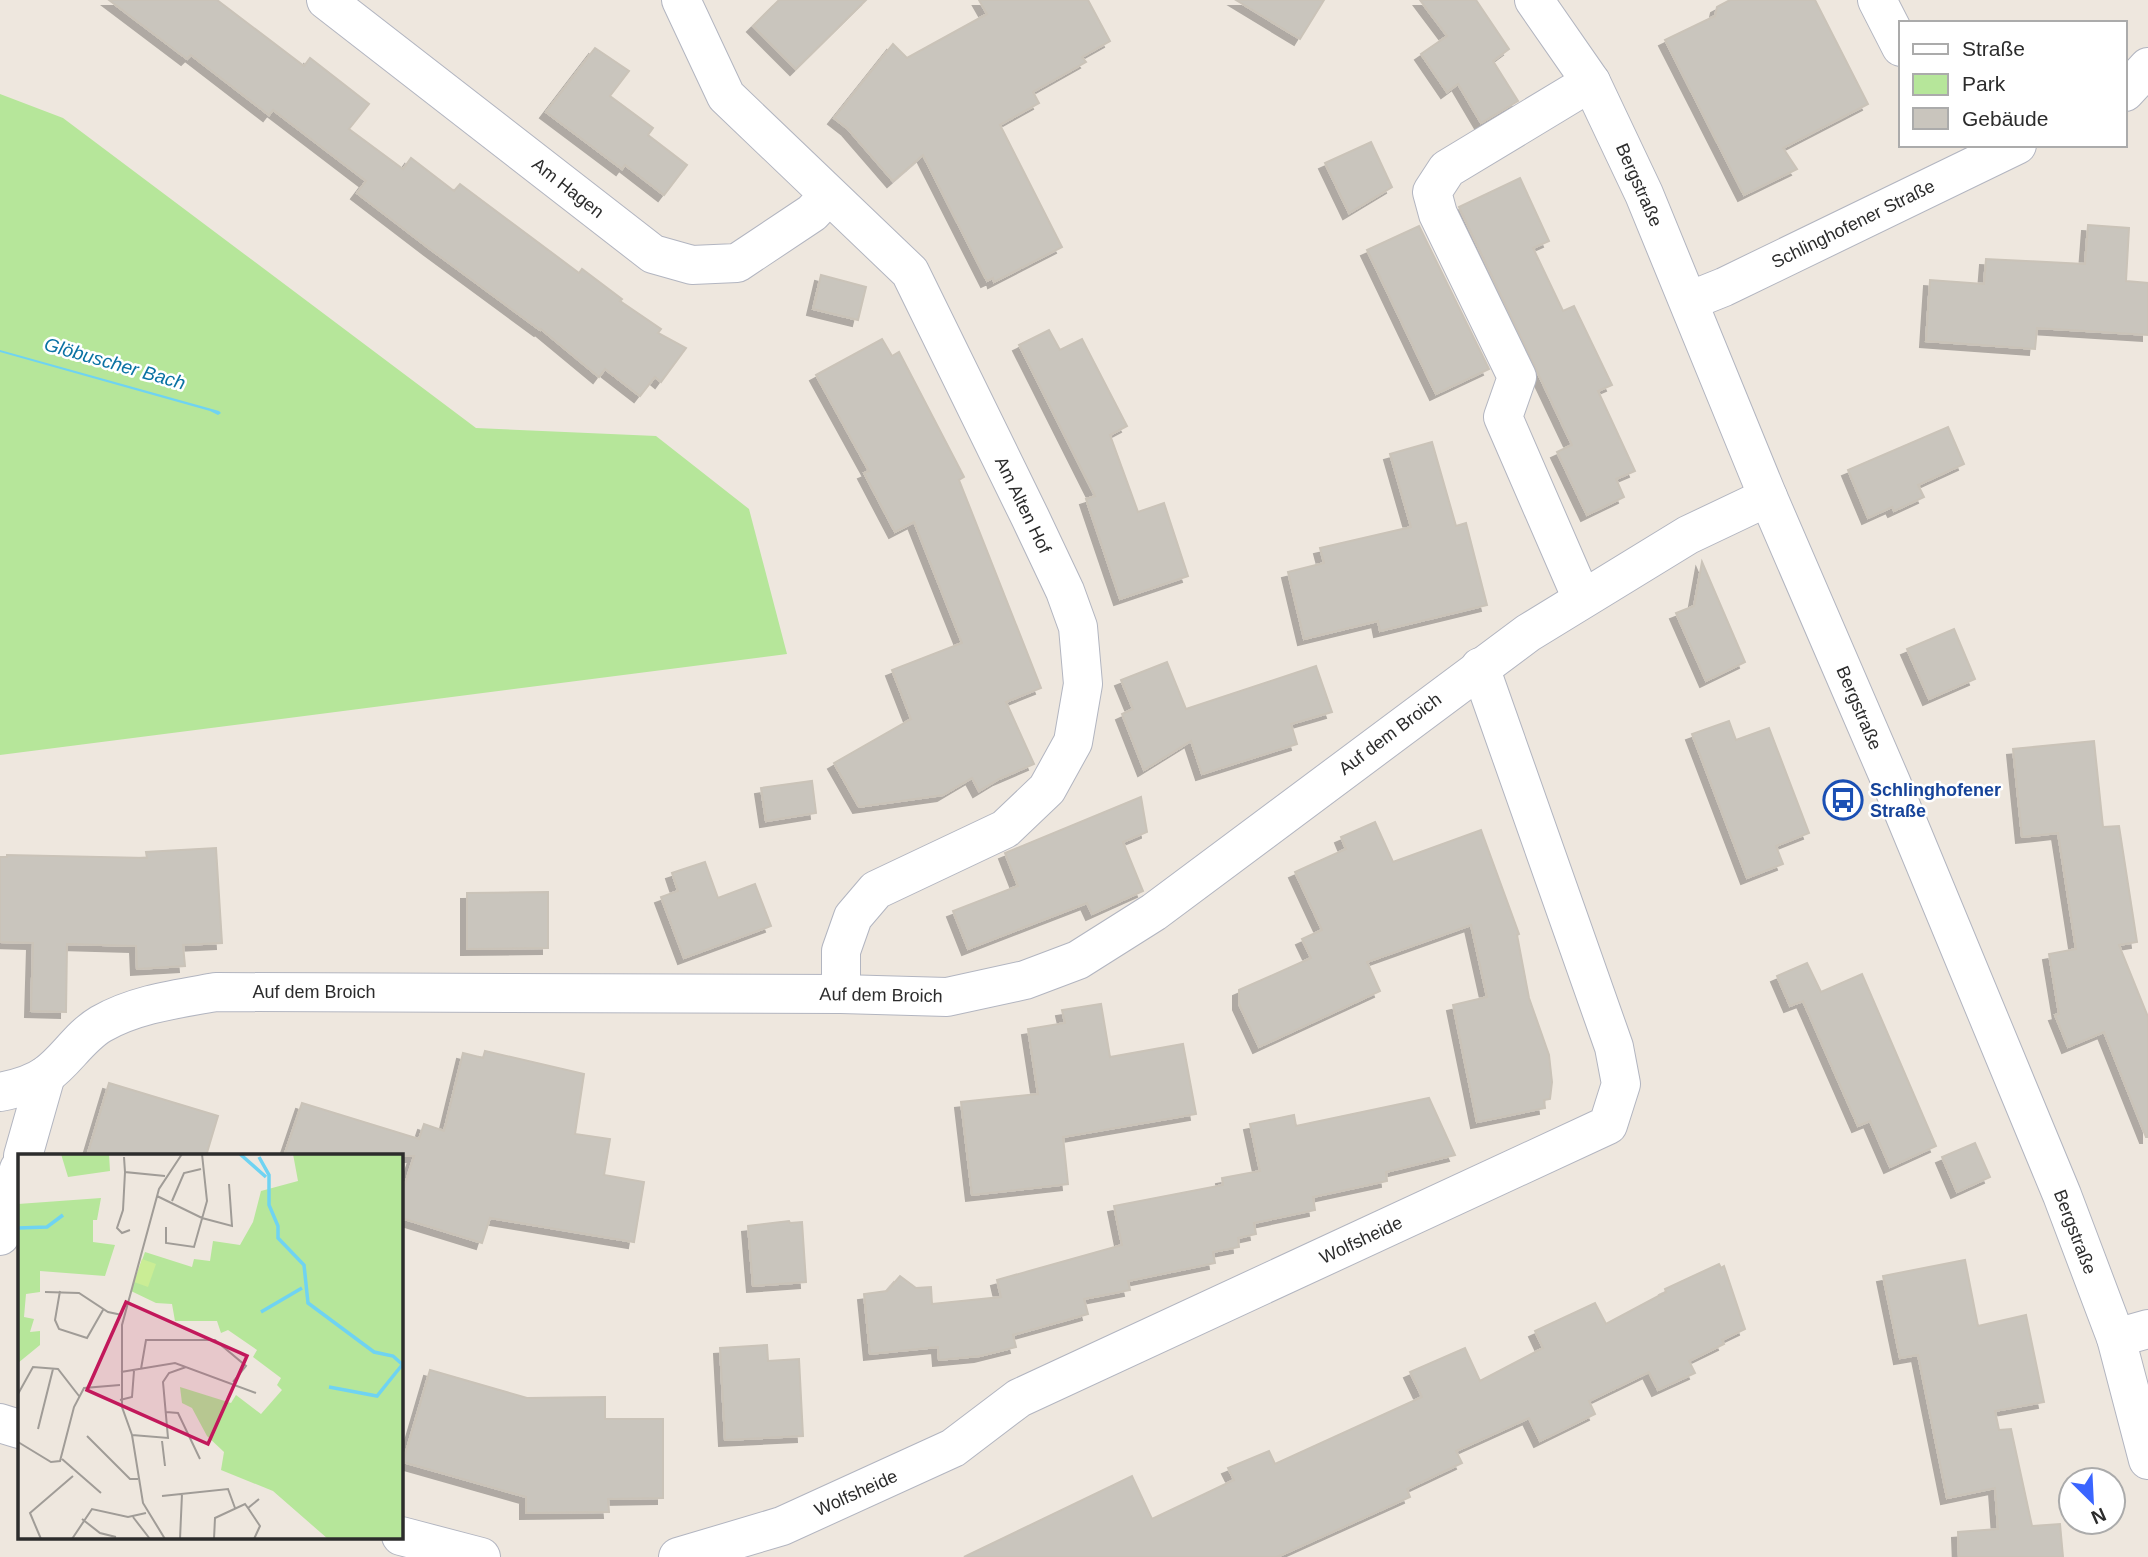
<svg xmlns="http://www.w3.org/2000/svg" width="2148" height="1557" font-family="Helvetica,sans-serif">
<defs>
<filter id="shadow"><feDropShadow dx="-6" dy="6" stdDeviation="0" flood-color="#0004"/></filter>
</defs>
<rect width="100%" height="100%" fill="#eee7de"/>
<path fill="#b6e69a" d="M 0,94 L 63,118 L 476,428 L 656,436 L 749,509 L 787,654 L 0,755 Z"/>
<path fill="#6fd3f2" d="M 0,350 L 219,411 L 221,413 L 218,415 L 210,411 L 0,352 Z"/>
<g fill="#c9c5bd" stroke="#cac3b8" stroke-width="2" filter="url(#shadow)">
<path d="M 109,0 L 217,0 L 304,66 L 310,58 L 369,104 L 349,129 L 403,169 L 411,158 L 454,191 L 460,184 L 579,273 L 582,269 L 622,299 L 620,301 L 661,329 L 658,333 L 686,348 L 661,382 L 655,377 L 640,396 L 605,369 L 599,377 L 541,329 L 540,330 L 430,249 L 357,193 L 366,181 L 273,110 L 269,115 L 191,55 L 187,59 Z"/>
<path d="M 779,0 L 866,0 L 796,69 L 753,26 Z"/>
<path d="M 979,0 L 1088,0 L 1110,41 L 1082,57 L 1086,62 L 1033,92 L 1039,103 L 1000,125 L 1062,247 L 994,282 L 993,278 L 987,281 L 923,155 L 893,181 L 848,129 L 834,118 L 893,44 L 907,58 L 987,14 Z"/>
<path d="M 1236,0 L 1324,0 L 1300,39 Z"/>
<path d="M 1420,0 L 1476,0 L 1509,49 L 1493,61 L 1518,101 L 1481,123 L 1458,84 L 1447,92 L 1421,54 L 1447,36 Z"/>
<path d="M 1730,0 L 1815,0 L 1868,104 L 1783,148 L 1797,169 L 1744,195 L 1665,40 L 1715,16 L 1717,7 Z"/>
<path d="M 595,48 L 629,71 L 610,96 L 653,128 L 648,135 L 687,165 L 664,195 L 625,165 L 622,169 L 546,112 Z"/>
<path d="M 1371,142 L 1392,187 L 1349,213 L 1325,163 Z"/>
<path d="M 1520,178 L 1549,241 L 1533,248 L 1563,311 L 1574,306 L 1612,385 L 1598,391 L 1635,471 L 1616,479 L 1624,497 L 1587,515 L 1557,452 L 1572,445 L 1459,207 Z"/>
<path d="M 2088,225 L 2129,228 L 2126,281 L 2148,283 L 2148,335 L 2037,328 L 2035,349 L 1926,341 L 1930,280 L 1984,284 L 1986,259 L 2085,264 Z"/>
<path d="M 1419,226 L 1489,369 L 1436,394 L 1367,250 Z"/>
<path d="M 821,275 L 866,287 L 858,320 L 813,309 Z"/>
<path d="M 1049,330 L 1060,350 L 1082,339 L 1127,426 L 1110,435 L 1138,512 L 1164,503 L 1188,576 L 1120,599 L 1086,499 L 1095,496 L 1019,345 Z"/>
<path d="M 882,339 L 892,356 L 899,352 L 964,477 L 959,480 L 1041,688 L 1006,702 L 1034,764 L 999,779 L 979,791 L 972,778 L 943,795 L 859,807 L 834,763 L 911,719 L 892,670 L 962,643 L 914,522 L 895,532 L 864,473 L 869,471 L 816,375 Z"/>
<path d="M 1948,427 L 1964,464 L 1918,485 L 1924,497 L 1894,511 L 1892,507 L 1868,518 L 1848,470 Z"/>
<path d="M 1432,442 L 1456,526 L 1466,523 L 1487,605 L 1380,631 L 1378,621 L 1304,639 L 1288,572 L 1324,563 L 1320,548 L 1411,527 L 1390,454 Z"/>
<path d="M 1702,562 L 1745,662 L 1706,681 L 1676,613 L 1694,606 Z"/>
<path d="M 1954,629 L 1975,679 L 1929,699 L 1907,649 Z"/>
<path d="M 1167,662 L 1186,709 L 1316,666 L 1332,712 L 1291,724 L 1297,744 L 1202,774 L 1191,741 L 1144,770 L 1122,714 L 1133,709 L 1121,680 Z"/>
<path d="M 1729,721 L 1736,740 L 1769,728 L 1809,833 L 1776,846 L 1783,864 L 1747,878 L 1692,734 Z"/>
<path d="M 2094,741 L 2103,827 L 2119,826 L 2137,942 L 2119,945 L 2148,1017 L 2148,1137 L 2146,1137 L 2104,1032 L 2068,1047 L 2055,1015 L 2059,1014 L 2049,954 L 2076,949 L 2058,833 L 2022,837 L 2013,749 Z"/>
<path d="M 812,781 L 816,813 L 766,821 L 761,788 Z"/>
<path d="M 1141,797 L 1147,832 L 1123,842 L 1143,891 L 1092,914 L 1087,903 L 968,949 L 953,911 L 1018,886 L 1005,853 Z"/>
<path d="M 1375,822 L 1393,862 L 1481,830 L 1519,934 L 1517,935 L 1529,998 L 1549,1055 L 1552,1082 L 1550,1099 L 1544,1100 L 1545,1108 L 1477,1122 L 1453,1005 L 1487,997 L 1471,925 L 1367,962 L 1380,991 L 1259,1047 L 1239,1004 L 1239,990 L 1311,958 L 1302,939 L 1322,930 L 1295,872 L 1346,849 L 1341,837 Z"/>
<path d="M 216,848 L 222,943 L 183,945 L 185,966 L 137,969 L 136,946 L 67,944 L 66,1012 L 31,1011 L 33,943 L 0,942 L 0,857 L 7,857 L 7,855 L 147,858 L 146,852 Z"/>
<path d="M 705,862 L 718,898 L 755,884 L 771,926 L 684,958 L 661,897 L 678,891 L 672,873 Z"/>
<path d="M 548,892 L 548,948 L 467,949 L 467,893 Z"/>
<path d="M 1807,963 L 1821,992 L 1862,974 L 1936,1146 L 1890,1167 L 1870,1121 L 1858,1126 L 1803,1001 L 1790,1006 L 1777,976 Z"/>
<path d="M 1101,1004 L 1110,1057 L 1183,1044 L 1196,1114 L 1063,1137 L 1068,1184 L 972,1195 L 961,1102 L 1038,1094 L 1028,1029 L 1065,1023 L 1062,1010 Z"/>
<path d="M 485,1051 L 584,1074 L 575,1134 L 610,1139 L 604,1175 L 644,1182 L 634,1242 L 490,1218 L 482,1243 L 401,1218 L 401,1197 L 414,1156 L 284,1156 L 302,1103 L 419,1139 L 424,1124 L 444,1131 L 463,1053 L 483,1058 Z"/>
<path d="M 109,1083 L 218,1116 L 206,1156 L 87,1156 Z"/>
<path d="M 1429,1098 L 1455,1155 L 1386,1172 L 1387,1181 L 1313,1197 L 1315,1210 L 1254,1223 L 1256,1234 L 1238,1238 L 1239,1247 L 1213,1252 L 1215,1263 L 1128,1281 L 1130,1290 L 1084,1299 L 1088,1314 L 1013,1335 L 1016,1347 L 980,1356 L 939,1360 L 938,1347 L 870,1354 L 864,1294 L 887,1291 L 900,1276 L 916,1288 L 931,1287 L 932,1304 L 1001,1297 L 997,1280 L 1122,1245 L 1114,1206 L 1223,1185 L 1222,1178 L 1260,1171 L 1250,1124 L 1294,1115 L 1296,1126 Z"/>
<path d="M 1975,1143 L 1990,1177 L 1957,1192 L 1942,1157 Z"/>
<path d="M 789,1221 L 790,1223 L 802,1222 L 806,1282 L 753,1286 L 748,1226 Z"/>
<path d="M 1965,1260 L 1978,1326 L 2026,1315 L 2044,1402 L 1995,1411 L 1999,1430 L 2011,1429 L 2032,1526 L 2060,1524 L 2063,1557 L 1959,1557 L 1958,1532 L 1998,1529 L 1995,1488 L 1947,1498 L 1918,1355 L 1900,1358 L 1883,1276 Z"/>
<path d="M 1719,1264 L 1721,1268 L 1724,1266 L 1745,1329 L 1722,1340 L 1724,1344 L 1689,1361 L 1695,1373 L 1658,1390 L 1649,1372 L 1589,1401 L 1595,1414 L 1540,1441 L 1529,1418 L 1456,1451 L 1462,1463 L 1407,1489 L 1410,1497 L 1277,1557 L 964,1557 L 1132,1476 L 1152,1519 L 1234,1480 L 1228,1468 L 1269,1451 L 1275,1464 L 1422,1397 L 1410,1372 L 1465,1348 L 1480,1381 L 1543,1348 L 1535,1331 L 1595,1303 L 1606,1324 L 1666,1292 L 1665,1289 Z"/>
<path d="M 767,1345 L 768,1361 L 799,1359 L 803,1436 L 725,1440 L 720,1348 Z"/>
<path d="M 430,1370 L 527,1398 L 605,1397 L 605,1419 L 663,1419 L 663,1498 L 608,1499 L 609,1512 L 526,1513 L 526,1497 L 403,1462 Z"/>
</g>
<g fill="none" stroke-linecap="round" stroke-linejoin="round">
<g stroke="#b2b5c0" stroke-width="40">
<g id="minor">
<path d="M 326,0 L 653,254 L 692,265 L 737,263 L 812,213 L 828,196"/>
<path d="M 681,0 L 726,96 L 910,272 L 1030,517 L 1065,591 L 1078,627 L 1083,684 L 1073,742 L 1047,789 L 1005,829 L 876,890 L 853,917 L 841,951 L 841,994"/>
<path d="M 1534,0 L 1591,82 L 1644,194 L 1768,497 L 1891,782 L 2062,1195 L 2116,1338 L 2148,1460"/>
<path d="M 1877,0 L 1901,47"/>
<path d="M 2125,92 L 2148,67"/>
<path d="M 1689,301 L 1724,287 L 2017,145"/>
<path d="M 1582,599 L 1503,417 L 1517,377 L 1438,214 L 1432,192 L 1447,169 L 1591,82"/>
<path d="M 0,1092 C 15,1089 32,1085 46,1075 C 66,1061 79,1037 101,1024 C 136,1004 177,999 216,992 L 841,994 L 947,997 L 1025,980 L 1078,960 L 1154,912 L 1528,633 L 1688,535 L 1768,497"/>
<path d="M 23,1156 L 46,1075"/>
<path d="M 0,1236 L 19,1169"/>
<path d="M 2116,1338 L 2148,1329"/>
<path d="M 0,1423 L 19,1429"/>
<path d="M 401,1536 L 481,1557"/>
<path d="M 678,1557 L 782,1526 L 953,1448 L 1019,1398 L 1608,1125 L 1621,1084 L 1614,1047 L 1480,667"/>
</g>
</g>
<use href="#minor" stroke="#fff" stroke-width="38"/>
</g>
<defs>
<g id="bus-ring" transform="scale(2.0125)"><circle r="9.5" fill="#fff" stroke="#1a4fb4" stroke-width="1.5"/><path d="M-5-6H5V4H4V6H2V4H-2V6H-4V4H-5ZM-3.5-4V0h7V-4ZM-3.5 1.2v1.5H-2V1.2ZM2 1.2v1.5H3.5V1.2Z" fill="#1a4fb4"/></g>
</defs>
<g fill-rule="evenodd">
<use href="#bus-ring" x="1843" y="800"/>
</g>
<g text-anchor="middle" stroke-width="5" stroke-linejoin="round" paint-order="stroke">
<g font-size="18" fill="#2c2c2c" stroke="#fff">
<text transform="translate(1639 185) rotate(66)" y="6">Bergstraße</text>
<text transform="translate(568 188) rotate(38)" y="6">Am Hagen</text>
<text transform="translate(1853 224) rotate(-26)" y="6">Schlinghofener Straße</text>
<text transform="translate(1023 505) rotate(64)" y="6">Am Alten Hof</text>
<text transform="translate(1859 708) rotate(67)" y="6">Bergstraße</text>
<text transform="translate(1390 734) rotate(-37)" y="6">Auf dem Broich</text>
<text x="314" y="998">Auf dem Broich</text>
<text transform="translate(881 995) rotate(1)" y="6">Auf dem Broich</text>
<text transform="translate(2075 1232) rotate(69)" y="6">Bergstraße</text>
<text transform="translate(1361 1240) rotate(-25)" y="6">Wolfsheide</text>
<text transform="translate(856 1493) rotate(-24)" y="6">Wolfsheide</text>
</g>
<g font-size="18" font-weight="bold" fill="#164399" stroke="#fff" text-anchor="start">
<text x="1870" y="796">Schlinghofener<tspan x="1870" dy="21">Straße</tspan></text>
</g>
<g font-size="19" font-style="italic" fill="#0a72a3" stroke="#fff">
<text transform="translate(115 363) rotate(16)" y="7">Glöbuscher Bach</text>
</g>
</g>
<g transform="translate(18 1154)">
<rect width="385" height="385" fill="#eee7de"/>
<path d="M 43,0 L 91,0 L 92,17 L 50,23 ZM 275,0 L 385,0 L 385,385 L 310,385 L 255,337 L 203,316 L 206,298 L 189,282 L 174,254 L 164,249 L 162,233 L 213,249 L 218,241 L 243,260 L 264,236 L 259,231 L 263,224 L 235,203 L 239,196 L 210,176 L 203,179 L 199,167 L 157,167 L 154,150 L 138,149 L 113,137 L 127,98 L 174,113 L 176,105 L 192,107 L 195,87 L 222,91 L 235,68 L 243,37 L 280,27 ZM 83,44 L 79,66 L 75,66 L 75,88 L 97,91 L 87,122 L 22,117 L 22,138 L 8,140 L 6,163 L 16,165 L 12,178 L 22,177 L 22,191 L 0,209 L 0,50 Z" fill="#b6e69a"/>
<path d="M 124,105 L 138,110 L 130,133 L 116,128 Z" fill="#caed95"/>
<path fill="none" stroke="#6fd3f2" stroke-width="3.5" d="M 222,0 L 248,23M 241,3 L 251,21 L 251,51 L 260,72 L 260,84 L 286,111 L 290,149 L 356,198 L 375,202 L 385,211M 0,74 L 29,73 L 45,61M 243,158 L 284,134M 311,233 L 359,242 L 384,211"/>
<path fill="none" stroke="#a09c97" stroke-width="2" d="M 106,3 L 107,18 L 147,22M 107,18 L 105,56 L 99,74 L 104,79 L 112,76M 139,42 L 184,64 L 214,72 L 211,30M 154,47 L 166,19 L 183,15M 148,73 L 148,89 L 176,93 L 189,47 L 184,0M 42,137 L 37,166 L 41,175 L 69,184 L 85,156M 27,138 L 61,139 L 90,158 L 104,161M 123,215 L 128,186 L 197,186 L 228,212 L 215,228M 103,218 L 157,209 L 238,239M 0,240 L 15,213 L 40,215 L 61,242M 102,246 L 114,243 L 116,217M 148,258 L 160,259 L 182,305M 20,275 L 35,215M 114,281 L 150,284 L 145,228 L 151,219 L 168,213M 69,282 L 112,325 L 120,325M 144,287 L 147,312M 0,288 L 33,308 L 42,307 L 56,253 L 66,234 L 102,231M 44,305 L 83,339M 144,342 L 210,335 L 217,354M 230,354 L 242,372 L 236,385M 115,363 L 132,385M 64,365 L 82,379 L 98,383M 23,385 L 12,359 L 55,322M 54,385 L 74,355 L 110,363 L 128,359M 147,385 L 125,349 L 114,281 L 104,253 L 104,171 L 141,35 L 164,0M 162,385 L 164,340M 196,385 L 197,364 L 227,350 L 230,354 L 241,345"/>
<path fill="#c2185b" fill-opacity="0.15" stroke="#c2185b" stroke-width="3.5" d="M 108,148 L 229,202 L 190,290 L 69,236 Z"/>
<rect width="385" height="385" fill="none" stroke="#2c2c2c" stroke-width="3.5"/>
</g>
<rect x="1899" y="21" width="228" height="126" fill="#ffffff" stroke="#ababab" stroke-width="2"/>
<rect x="1913" y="44" width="35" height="10" fill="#ffffff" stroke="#ababab" stroke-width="2"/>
<text x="1962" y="56" font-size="21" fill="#2c2c2c">Straße</text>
<rect x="1913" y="74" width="35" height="21" fill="#b6e69a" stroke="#ababab" stroke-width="2"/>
<text x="1962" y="91" font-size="21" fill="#2c2c2c">Park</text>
<rect x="1913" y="108" width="35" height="21" fill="#c9c5bd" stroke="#ababab" stroke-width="2"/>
<text x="1962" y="126" font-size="21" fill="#2c2c2c">Gebäude</text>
<g transform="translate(2092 1501) rotate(156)"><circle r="33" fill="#ffffff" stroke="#ababab" stroke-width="2"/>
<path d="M0-5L12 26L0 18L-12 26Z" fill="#3b65ff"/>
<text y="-10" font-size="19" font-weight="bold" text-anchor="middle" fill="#2c2c2c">N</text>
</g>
</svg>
